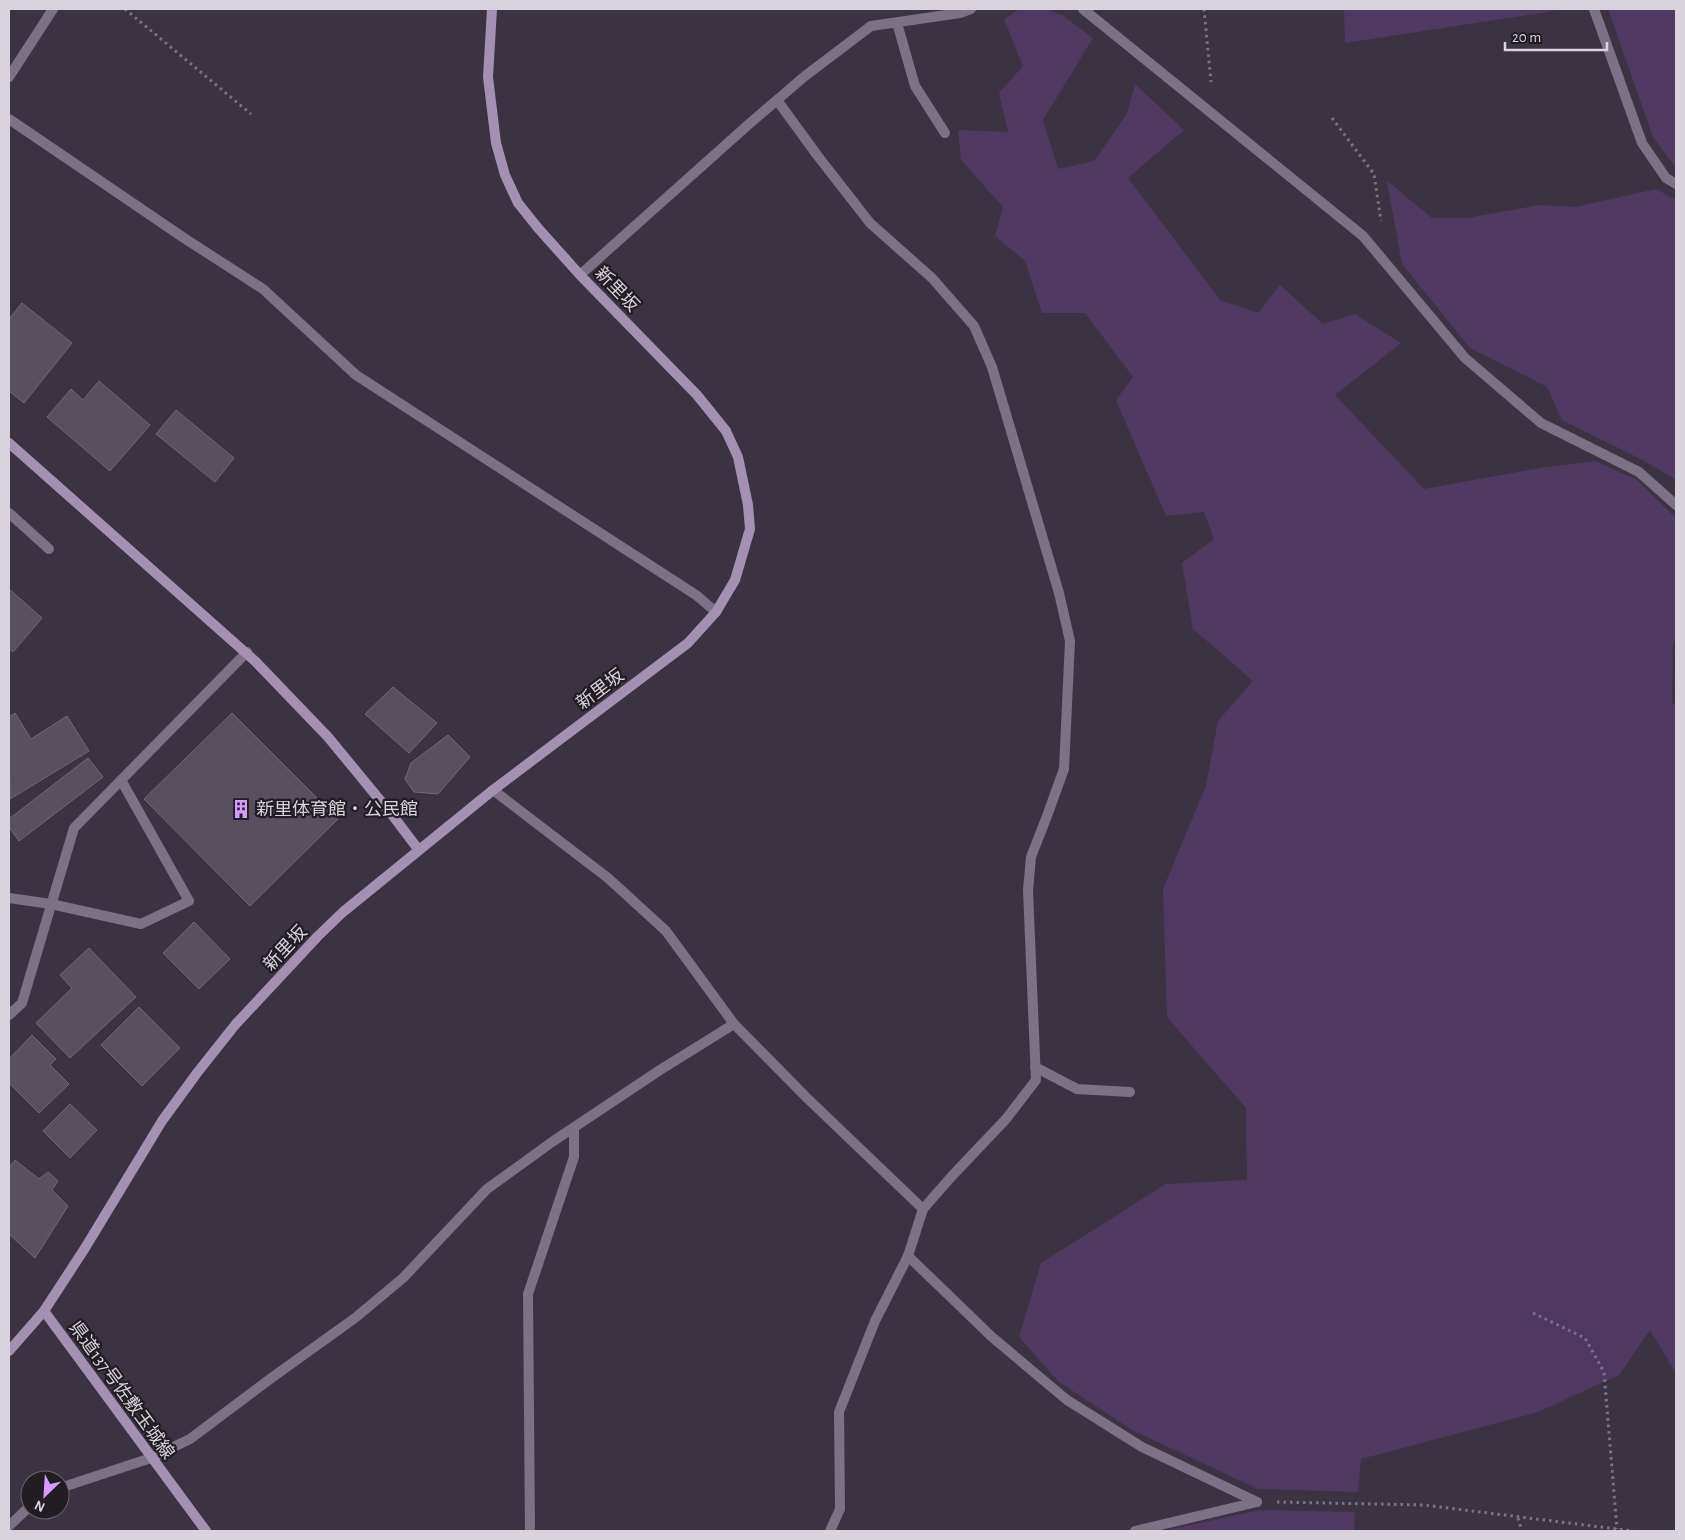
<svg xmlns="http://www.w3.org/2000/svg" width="1685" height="1540" font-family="'Alegreya Sans','Noto Sans JP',sans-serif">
<rect width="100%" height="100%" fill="#3c3342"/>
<g fill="#503960">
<path d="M 1019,9 L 1046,9 L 1062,15 L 1093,38 L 1043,120 L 1058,169 L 1094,161 L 1127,114 L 1135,84 L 1184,130 L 1128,178 L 1220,300 L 1258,313 L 1280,285 L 1323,324 L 1355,314 L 1401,343 L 1335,395 L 1424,489 L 1540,468 L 1595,461 L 1637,480 L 1676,518 L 1676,641 L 1673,642 L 1672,703 L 1676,704 L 1676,1373 L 1650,1330 L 1619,1375 L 1538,1412 L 1361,1459 L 1358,1492 L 1258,1489 L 1132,1430 L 1059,1382 L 1019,1337 L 1041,1263 L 1166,1184 L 1247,1180 L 1246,1108 L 1167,1017 L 1163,889 L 1206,786 L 1218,721 L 1253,681 L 1193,629 L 1182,563 L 1214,539 L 1204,512 L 1166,516 L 1116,400 L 1133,377 L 1085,313 L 1042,313 L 1025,261 L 995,236 L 1003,207 L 961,160 L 958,130 L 1008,132 L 999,93 L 1023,66 L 1004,19 Z"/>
<path d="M 1344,9 L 1567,9 L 1345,43 Z"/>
<path d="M 1608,9 L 1676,9 L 1676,168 L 1653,137 Z"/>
<path d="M 1387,181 L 1432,218 L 1467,218 L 1540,205 L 1575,207 L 1656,189 L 1676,200 L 1676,480 L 1643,460 L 1562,420 L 1547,387 L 1470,348 L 1402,264 Z"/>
<path d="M 1260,1510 L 1355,1512 L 1354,1531 L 1163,1531 Z"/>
</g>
<g fill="#584f5f" stroke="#716778">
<path d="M 22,303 L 72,343 L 24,403 L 9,391 L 9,319 Z"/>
<path d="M 99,381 L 150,425 L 110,471 L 47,417 L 71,389 L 83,400 Z"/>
<path d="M 176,410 L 234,458 L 215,482 L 156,434 Z"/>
<path d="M 9,589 L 42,618 L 13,652 L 9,649 Z"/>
<path d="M 393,687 L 437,723 L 409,753 L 365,714 Z"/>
<path d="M 15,713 L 31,739 L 67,716 L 89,751 L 10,799 L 9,717 Z"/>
<path d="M 232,713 L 338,819 L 250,906 L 144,799 Z"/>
<path d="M 448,735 L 470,757 L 438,794 L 414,792 L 405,779 L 411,763 Z"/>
<path d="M 88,758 L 103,777 L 19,841 L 9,827 L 9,819 Z"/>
<path d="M 194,922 L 230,959 L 199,989 L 163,953 Z"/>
<path d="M 89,948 L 136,997 L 70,1058 L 36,1023 L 72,988 L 60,975 Z"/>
<path d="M 139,1007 L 180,1048 L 142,1086 L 101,1045 Z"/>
<path d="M 32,1035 L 56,1059 L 50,1065 L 69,1084 L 39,1113 L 9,1083 L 9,1059 Z"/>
<path d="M 70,1104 L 97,1130 L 70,1158 L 43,1131 Z"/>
<path d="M 15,1160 L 39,1179 L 48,1172 L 58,1181 L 52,1190 L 68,1206 L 35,1258 L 9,1234 L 9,1167 Z"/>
</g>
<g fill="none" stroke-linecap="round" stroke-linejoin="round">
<g stroke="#7b7480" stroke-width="3" stroke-dasharray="2.5 4" stroke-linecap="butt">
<path d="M 125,9 L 251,114"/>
<path d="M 1204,9 L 1211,82"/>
<path d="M 1332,118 L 1374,174 L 1381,221"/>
<path d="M 1533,1313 L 1585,1338 L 1604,1372 L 1617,1529"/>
<path d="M 1277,1502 L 1424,1505 L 1633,1531"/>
<path d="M 1518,1518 L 1522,1531"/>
</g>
<g stroke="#7d7186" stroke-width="10">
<path d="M 1083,9 L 1363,236 L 1465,358 L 1541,423 L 1639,472 L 1676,505"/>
<path d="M 1594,9 L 1642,143 L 1666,178 L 1676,184"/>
<path d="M 897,23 L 915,86 L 945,133"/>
<path d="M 9,77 L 53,9"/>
<path d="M 777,100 L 817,155 L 870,223 L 932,278 L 974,326 L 992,367 L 1059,593 L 1070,641 L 1064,769 L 1047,816 L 1031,857 L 1028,890 L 1036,1080 L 1006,1119 L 952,1176 L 923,1209 L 908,1256 L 875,1321 L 839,1412 L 840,1509 L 830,1531"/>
<path d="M 9,119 L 184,238 L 263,289 L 356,375 L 696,595 L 716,612"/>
<path d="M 580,275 L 749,124 L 805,76 L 871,26 L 960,13 L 971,9"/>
<path d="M 9,513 L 49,549"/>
<path d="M 9,898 L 51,904 L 141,924 L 189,901 L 121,780"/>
<path d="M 9,1015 L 22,1003 L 74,828 L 247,652"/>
<path d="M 734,1024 L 807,1098 L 923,1209"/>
<path d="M 1035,1067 L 1077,1089 L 1130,1092"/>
<path d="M 908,1256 L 992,1337 L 1067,1400 L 1142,1447 L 1257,1502"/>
<path d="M 60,1488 L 151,1458 L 190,1439 L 270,1379 L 355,1318 L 403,1278 L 487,1189 L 552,1142 L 660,1070 L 734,1024 L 666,931 L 608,878 L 493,790"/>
<path d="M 9,1526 L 30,1506"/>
<path d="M 530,1531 L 528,1294 L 574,1157 L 574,1129"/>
<path d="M 1135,1531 L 1257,1502"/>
</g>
<g stroke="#a491b2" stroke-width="10">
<path d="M 9,443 L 255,661 L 328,737 L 393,816 L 418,849"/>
<path d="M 44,1311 L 206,1531"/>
<path d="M 9,1351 L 44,1311 L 85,1248 L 162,1121 L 197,1073 L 235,1025 L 318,936 L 343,912 L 493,790 L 688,643 L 716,612 L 735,580 L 750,529 L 748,505 L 738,457 L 726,431 L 697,395 L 580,275 L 538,228 L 518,203 L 505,175 L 496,143 L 488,77 L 492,9"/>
</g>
</g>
<defs>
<g id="building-bare" transform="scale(1.5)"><path d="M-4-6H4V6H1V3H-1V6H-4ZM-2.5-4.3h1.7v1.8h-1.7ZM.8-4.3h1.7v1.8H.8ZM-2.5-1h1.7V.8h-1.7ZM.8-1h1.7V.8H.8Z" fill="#d59cfb" stroke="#211d23" stroke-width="2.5" paint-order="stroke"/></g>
</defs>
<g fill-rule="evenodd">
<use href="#building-bare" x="241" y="809"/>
</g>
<g text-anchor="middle" stroke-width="4.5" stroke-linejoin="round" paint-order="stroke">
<g font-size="18" fill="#d8d3dc" stroke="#211d23">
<text transform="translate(617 289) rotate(46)" y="6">新里坂</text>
<text transform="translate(600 689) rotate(-37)" y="6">新里坂</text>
<text transform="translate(285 948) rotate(-47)" y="6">新里坂</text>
<text transform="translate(122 1390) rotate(54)" y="6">県道137号佐敷玉城線</text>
</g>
<g font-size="18" fill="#d8d3dc" stroke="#211d23" text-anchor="start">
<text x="256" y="815">新里体育館・公民館</text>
</g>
</g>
<rect width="1685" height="1540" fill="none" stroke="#d8d3dc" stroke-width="20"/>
<g transform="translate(45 1495) rotate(205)"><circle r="24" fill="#211d23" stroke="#6a666d"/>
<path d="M0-4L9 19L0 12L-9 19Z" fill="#d59cfb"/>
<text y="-8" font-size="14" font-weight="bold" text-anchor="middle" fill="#d8d3dc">N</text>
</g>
<path d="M1505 42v8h102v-8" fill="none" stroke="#d8d3dc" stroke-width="2.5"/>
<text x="1512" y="42" font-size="15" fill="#d8d3dc" stroke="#211d23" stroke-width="4" paint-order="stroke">20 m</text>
</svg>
